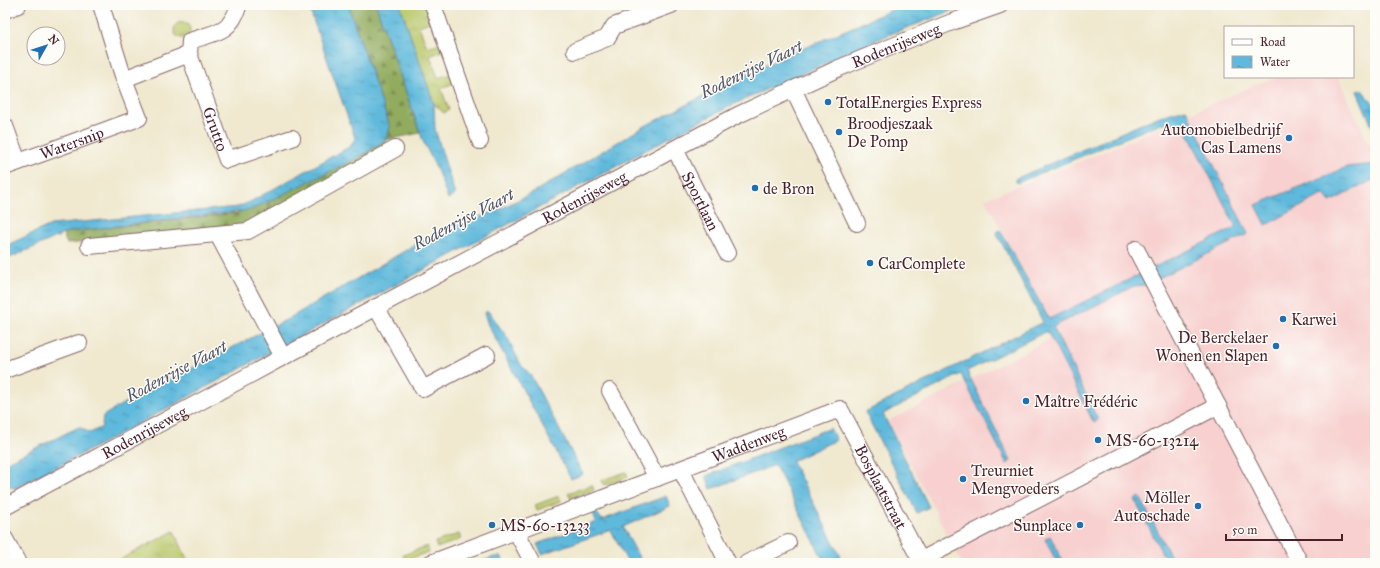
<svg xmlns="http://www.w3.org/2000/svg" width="1380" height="568" font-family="'IM FELL Great Primer',serif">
<defs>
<pattern id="grass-tufts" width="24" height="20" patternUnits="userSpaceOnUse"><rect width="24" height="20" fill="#b9c86b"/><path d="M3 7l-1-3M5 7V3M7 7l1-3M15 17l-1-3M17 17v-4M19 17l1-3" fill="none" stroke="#a1ab5d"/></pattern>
<pattern id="forest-firs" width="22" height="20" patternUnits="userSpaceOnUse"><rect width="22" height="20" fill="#92ac5f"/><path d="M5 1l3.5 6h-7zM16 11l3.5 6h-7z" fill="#798b4f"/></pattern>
<pattern id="water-ripples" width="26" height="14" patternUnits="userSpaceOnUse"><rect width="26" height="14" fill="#5fb9dc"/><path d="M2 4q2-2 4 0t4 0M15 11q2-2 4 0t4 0" fill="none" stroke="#5096b3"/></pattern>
</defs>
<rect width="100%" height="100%" fill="#fdfcf7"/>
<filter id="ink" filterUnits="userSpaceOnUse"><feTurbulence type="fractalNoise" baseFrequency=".025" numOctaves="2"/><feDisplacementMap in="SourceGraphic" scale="8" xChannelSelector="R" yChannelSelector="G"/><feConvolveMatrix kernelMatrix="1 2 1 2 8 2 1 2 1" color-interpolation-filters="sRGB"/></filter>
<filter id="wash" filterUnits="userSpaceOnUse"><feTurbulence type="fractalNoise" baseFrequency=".012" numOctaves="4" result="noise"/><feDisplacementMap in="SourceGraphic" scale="16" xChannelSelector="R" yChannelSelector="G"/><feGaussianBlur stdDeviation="0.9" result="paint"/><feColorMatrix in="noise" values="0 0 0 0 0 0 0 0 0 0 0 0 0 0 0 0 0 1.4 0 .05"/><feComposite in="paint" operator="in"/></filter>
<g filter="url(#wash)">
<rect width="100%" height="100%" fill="#f0e9d0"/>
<path fill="#f7d0cf" d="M 1279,77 L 1338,77 L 1375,157 L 1375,563 L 962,563 L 888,421 L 1058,335 L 985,199 L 1108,150 L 1254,85 Z"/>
<g fill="url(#grass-tufts)" stroke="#82744b">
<path d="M 400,5 L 426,5 L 432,21 L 419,26 L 427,47 L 440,43 L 442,51 L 430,56 L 438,78 L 450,74 L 454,83 L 441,88 L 449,110 L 444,113 L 434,104 Z"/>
<circle cx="182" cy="30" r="8"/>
<path d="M 626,472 L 628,477 L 604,485 L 602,480 Z"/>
<path d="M 592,485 L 594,490 L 570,498 L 568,493 Z"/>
<path d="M 559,496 L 561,501 L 537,510 L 535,505 Z"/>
<path d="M 174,531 L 189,563 L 115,563 L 115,562 Z"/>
<path d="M 459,534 L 461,539 L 437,548 L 435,542 Z"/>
<path d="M 427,546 L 429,552 L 405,560 L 403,555 Z"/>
</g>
<path fill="url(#forest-firs)" stroke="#6e6645" d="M 348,5 L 376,5 L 420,133 L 386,140 L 386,150 L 246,227 L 67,244 L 63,234 L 68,232 L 238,213 L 390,127 Z"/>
<g fill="url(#water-ripples)" stroke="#546c84">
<path d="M 308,5 L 348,5 L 390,127 L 386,140 L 361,156 L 251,210 L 68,232 L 5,260 L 5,246 L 51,225 L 238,207 L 250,202 L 351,146 L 355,138 Z"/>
<path d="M 376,5 L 400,5 L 434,104 L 435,129 L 455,195 L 448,199 L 438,172 L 423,141 Z"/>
<path d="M 903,5 L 967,5 L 888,35 L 741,101 L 691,126 L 84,453 L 15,488 L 5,486 L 5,463 L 79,427 L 90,433 L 102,427 L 103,416 L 139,394 L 177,376 L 286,320 L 432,235 L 500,209 L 532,193 L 645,126 L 754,70 Z"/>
<path d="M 1361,89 L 1375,106 L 1375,133 L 1357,91 Z"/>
<path d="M 1186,109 L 1248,234 L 1145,285 L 1134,286 L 1053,327 L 1098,420 L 1094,423 L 1047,331 L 967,371 L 1011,461 L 1007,464 L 961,374 L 883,414 L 929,507 L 917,513 L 865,412 L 1043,322 L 996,232 L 1000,230 L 1049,319 L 1236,227 L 1183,124 L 1161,123 L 1017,183 L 1015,179 L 1160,116 Z"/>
<path d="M 1375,164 L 1375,179 L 1330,202 L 1324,194 L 1266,225 L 1256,205 L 1347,167 Z"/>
<path d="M 488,311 L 507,337 L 521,365 L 530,374 L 583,474 L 571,479 L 488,325 L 484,313 Z"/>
<path d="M 830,428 L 836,440 L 792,461 L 844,563 L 825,563 L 775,465 L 711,489 L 706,476 Z"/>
<path d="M 666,496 L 670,506 L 623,527 L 642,563 L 628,563 L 611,530 L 542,554 L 537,544 L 596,522 L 593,514 L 596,512 L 602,520 Z"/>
<path d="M 1140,497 L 1174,563 L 1167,563 L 1135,500 Z"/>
<path d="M 1050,536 L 1064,563 L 1057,563 L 1045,539 Z"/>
<path d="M 494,557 L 502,557 L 504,563 L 477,563 Z"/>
</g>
</g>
<g filter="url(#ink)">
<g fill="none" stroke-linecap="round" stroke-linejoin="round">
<g stroke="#846665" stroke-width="18">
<g id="minor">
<path d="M 433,5 L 480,141"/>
<path id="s1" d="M 238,7 C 231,33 213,33 190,41 L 189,54 L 227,160 L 292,138"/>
<path d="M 5,10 L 18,5"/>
<path d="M 575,51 L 607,38 L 614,26 L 671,5"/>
<path d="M 124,79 L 189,54"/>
<path d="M 793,89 L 857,223"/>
<path d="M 5,126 L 18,162"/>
<path id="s2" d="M 675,149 L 727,253"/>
<path id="s3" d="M 5,167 L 139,118 L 124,79 L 101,5"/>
<path d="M 218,235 L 283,357"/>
<path d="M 89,246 L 248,231 L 395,149"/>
<path d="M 1136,249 L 1300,563"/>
<path d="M 376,307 L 423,389 L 487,355"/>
<path d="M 5,370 L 79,343"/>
<path d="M 610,391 L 657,478"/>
<path d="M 681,470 L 728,563"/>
<path id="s4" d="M 5,507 L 283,357 L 738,115 L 839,68 L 952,22 L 1000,5"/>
<path d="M 516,531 L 533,563"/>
<path d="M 5,539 L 18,563"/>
<path d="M 921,560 L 1218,406"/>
<path id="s5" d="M 431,563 L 840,409 L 922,563"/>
<path d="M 747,563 L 788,543"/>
</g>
</g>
<use href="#minor" stroke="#fff" stroke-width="16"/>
</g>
</g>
<g fill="#1f6fb2" stroke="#fdfcf7" stroke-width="1.5">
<circle cx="828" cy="102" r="4"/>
<circle cx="839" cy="132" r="4"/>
<circle cx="1289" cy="138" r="4"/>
<circle cx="755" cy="188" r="4"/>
<circle cx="870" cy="263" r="4"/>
<circle cx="1283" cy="319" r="4"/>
<circle cx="1276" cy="346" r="4"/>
<circle cx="1026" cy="401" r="4"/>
<circle cx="1098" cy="440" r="4"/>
<circle cx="963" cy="479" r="4"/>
<circle cx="1198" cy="506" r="4"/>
<circle cx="492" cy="525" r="4"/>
<circle cx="1080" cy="525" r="4"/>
</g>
<g text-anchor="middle" stroke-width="3" stroke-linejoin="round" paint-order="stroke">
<g font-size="16" fill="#4a1f2b" stroke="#fdfcf7">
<text dy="6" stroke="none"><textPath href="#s4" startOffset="1004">Rodenrijseweg</textPath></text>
<text dy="6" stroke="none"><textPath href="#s1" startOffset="155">Grutto</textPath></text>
<text dy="6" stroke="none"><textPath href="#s3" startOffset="71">Watersnip</textPath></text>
<text dy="6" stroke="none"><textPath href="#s4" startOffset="657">Rodenrijseweg</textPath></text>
<text dy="6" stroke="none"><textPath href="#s2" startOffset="58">Sportlaan</textPath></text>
<text dy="6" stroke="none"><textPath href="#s4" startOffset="158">Rodenrijseweg</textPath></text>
<text dy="6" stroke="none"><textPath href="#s5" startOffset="339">Waddenweg</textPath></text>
<text dy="6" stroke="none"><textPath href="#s5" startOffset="525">Bosplaatstraat</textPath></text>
</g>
<g font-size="16" fill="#4a1f2b" stroke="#fdfcf7" text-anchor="start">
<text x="836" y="108">TotalEnergies Express</text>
<text x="847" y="129">Broodjeszaak<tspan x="847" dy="18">De Pomp</tspan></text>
<text x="1281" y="135" text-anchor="end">Automobielbedrijf<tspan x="1281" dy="18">Cas Lamens</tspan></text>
<text x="763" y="194">de Bron</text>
<text x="878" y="269">CarComplete</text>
<text x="1291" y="325">Karwei</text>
<text x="1268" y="343" text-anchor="end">De Berckelaer<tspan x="1268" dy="18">Wonen en Slapen</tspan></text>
<text x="1034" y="407">Maître Frédéric</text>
<text x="1106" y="446">MS-60-13214</text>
<text x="971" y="476">Treurniet<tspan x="971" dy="18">Mengvoeders</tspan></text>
<text x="1190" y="503" text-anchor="end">Möller<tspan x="1190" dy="18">Autoschade</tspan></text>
<text x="500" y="531">MS-60-13233</text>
<text x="1072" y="531" text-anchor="end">Sunplace</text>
</g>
<g font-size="17" font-style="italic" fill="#515569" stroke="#fdfcf7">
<text transform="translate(751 69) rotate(-26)" y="6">Rodenrijse Vaart</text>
<text transform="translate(463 219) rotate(-28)" y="6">Rodenrijse Vaart</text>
<text transform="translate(176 371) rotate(-28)" y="6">Rodenrijse Vaart</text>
</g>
</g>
<rect width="1380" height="568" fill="none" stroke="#fdfcf7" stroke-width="20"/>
<rect x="1224" y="26" width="130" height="52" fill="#fdfcf7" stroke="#b5a4a5"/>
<rect x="1232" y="39" width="20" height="6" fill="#ffffff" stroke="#b5a4a5"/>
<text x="1260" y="46" font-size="12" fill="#4a1f2b">Road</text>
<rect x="1232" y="56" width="20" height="12" fill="url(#water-ripples)" stroke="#b5a4a5"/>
<text x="1260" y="66" font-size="12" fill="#4a1f2b">Water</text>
<g transform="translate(46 46) rotate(51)"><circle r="19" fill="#fdfcf7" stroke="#b5a4a5"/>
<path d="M0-3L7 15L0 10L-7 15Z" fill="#1f6fb2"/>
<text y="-6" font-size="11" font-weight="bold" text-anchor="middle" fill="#4a1f2b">N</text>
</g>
<path d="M1226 534v6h116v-6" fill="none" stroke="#4a1f2b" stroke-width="2"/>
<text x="1232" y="534" font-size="12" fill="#4a1f2b" stroke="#fdfcf7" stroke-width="3" paint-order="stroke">50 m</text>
</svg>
